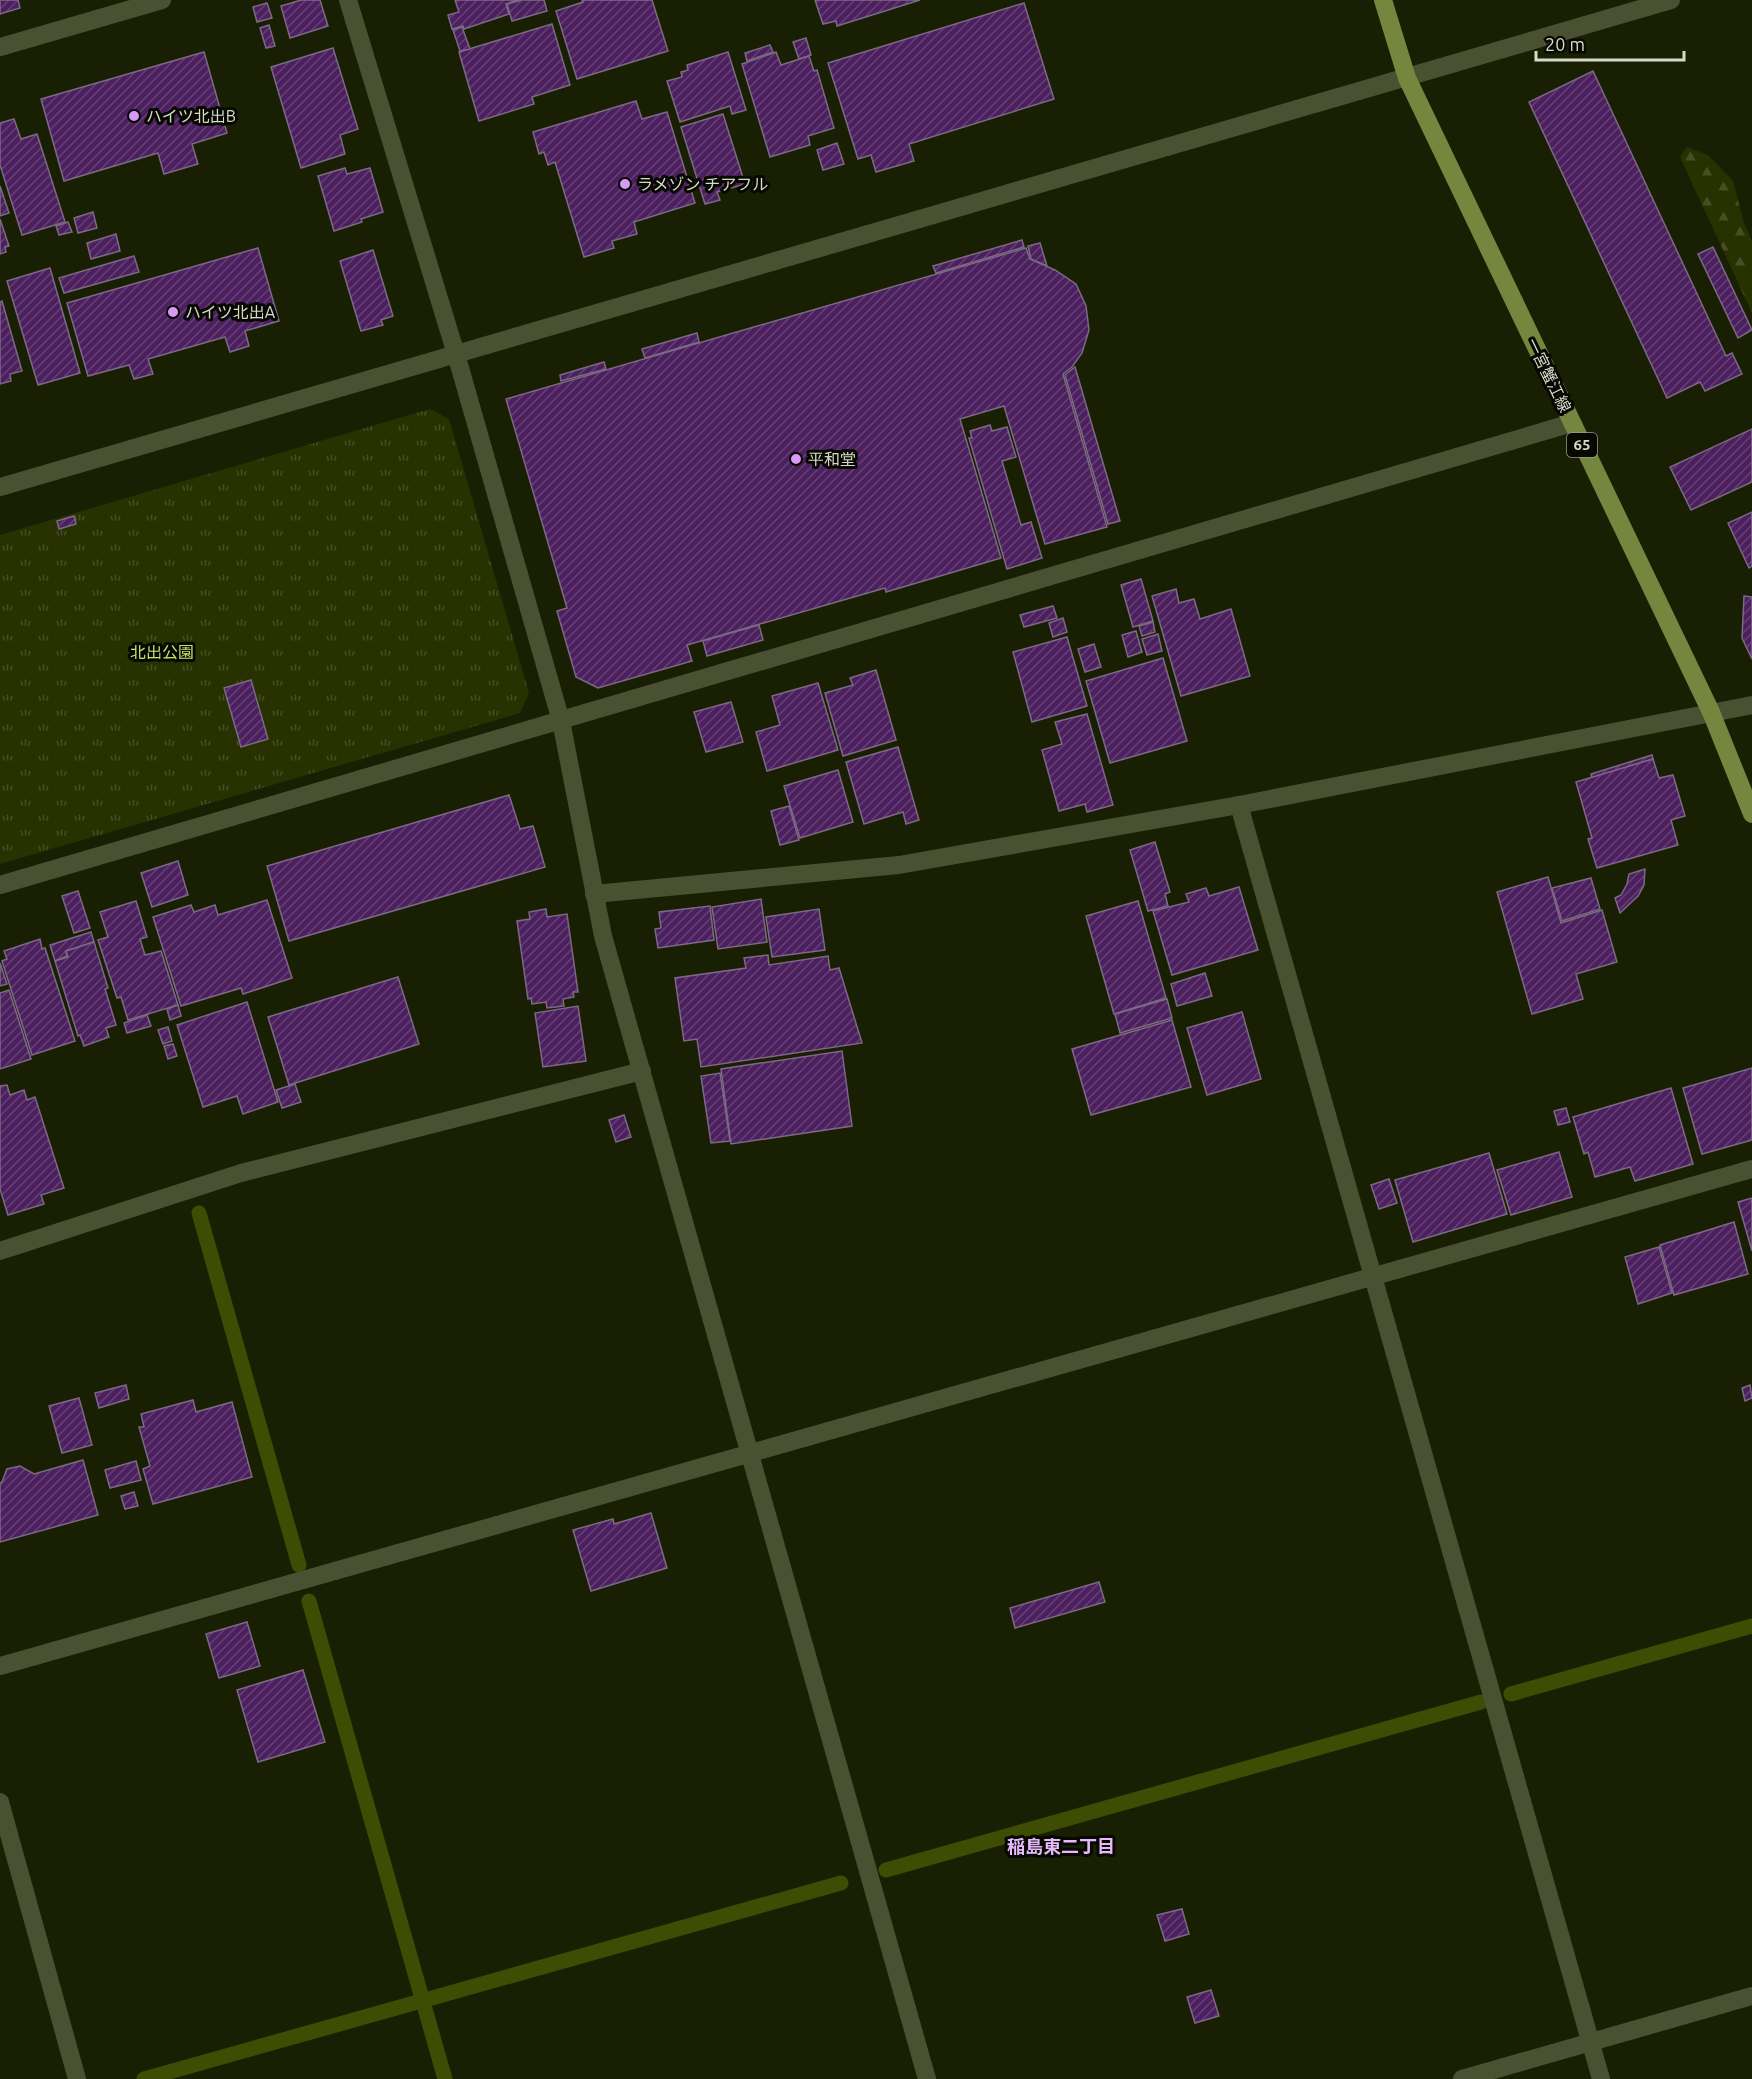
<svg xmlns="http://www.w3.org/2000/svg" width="1752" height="2079" font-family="Ubuntu,'Noto Sans JP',sans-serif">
<defs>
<pattern id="forest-firs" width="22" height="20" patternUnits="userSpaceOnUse" patternTransform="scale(1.5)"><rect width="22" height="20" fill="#283100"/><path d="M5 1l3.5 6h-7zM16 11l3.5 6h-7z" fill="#464e24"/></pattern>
<pattern id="park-tufts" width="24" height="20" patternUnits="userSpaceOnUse" patternTransform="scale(1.5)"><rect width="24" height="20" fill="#283100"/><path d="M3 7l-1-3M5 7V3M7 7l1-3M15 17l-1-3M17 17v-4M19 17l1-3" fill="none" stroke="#464e24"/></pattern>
<pattern id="building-hatch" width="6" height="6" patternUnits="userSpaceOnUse" patternTransform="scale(1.5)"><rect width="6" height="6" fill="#4c205f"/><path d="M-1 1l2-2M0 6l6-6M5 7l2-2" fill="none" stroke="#654075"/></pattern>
</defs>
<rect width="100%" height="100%" fill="#191f02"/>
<path fill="url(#forest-firs)" d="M 1687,147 L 1708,155 L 1733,181 L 1744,223 L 1752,241 L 1752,313 L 1680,157 Z"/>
<path fill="url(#park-tufts)" d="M 430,409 L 449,419 L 529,693 L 520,713 L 0,864 L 0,535 Z"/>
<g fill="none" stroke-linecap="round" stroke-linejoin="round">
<g stroke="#3f4c03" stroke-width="15">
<path d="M 199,1213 L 299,1565"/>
<path d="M 309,1601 L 445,2079"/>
<path d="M 1511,1694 L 1752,1626"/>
<path d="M 886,1870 L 1481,1702"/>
<path d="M 144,2079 L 841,1883"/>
</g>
</g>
<g fill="url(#building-hatch)" stroke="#7c6985" stroke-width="1.5">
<path d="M 0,0 L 18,0 L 20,8 L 0,14 Z"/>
<path d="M 301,0 L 320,0 L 328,26 L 290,38 L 281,6 Z"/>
<path d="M 455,0 L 519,0 L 506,4 L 509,14 L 464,29 L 463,26 L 452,29 L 448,15 L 459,12 Z"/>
<path d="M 522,0 L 544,0 L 547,11 L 512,21 L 507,4 Z"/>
<path d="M 582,0 L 652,0 L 668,51 L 577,79 L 556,11 L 583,2 Z"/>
<path d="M 815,0 L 920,0 L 837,26 L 836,21 L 823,24 Z"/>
<path d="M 267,3 L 272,18 L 257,22 L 253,7 Z"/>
<path d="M 1024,3 L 1054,99 L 909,144 L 914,161 L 876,172 L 871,155 L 858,159 L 828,63 Z"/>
<path d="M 552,24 L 570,85 L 532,97 L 534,104 L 479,121 L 459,52 Z"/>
<path d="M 269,25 L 275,46 L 266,48 L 260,28 Z"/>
<path d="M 462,27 L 470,49 L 460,51 L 453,30 Z"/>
<path d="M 806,38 L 811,55 L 799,59 L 793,42 Z"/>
<path d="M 770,45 L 773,52 L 747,61 L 745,53 Z"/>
<path d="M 333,48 L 358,129 L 340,135 L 345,154 L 301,168 L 271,67 Z"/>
<path d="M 204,52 L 227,133 L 192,144 L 198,164 L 164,174 L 158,153 L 64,181 L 41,99 Z"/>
<path d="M 728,52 L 746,110 L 732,114 L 730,106 L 680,122 L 667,81 L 682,77 L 681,72 L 688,70 L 687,65 Z"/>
<path d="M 776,52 L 781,65 L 809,56 L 814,71 L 817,70 L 834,128 L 808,136 L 810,145 L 770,157 L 742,64 Z"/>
<path d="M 1593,71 L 1726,356 L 1732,353 L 1742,374 L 1705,391 L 1700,382 L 1667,398 L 1529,102 Z"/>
<path d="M 636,101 L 642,119 L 667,112 L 695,203 L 634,222 L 637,234 L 612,241 L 614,248 L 584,257 L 555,162 L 548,165 L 544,152 L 539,154 L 533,132 Z"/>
<path d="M 723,114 L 745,184 L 717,192 L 720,200 L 705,204 L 681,127 Z"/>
<path d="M 14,119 L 21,139 L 37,134 L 65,222 L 22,235 L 0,165 L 0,123 Z"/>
<path d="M 837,143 L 844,164 L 823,170 L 817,150 Z"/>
<path d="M 345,168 L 347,174 L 370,168 L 383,212 L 361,219 L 362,222 L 334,231 L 318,176 Z"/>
<path d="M 0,186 L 9,213 L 0,216 Z"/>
<path d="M 93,212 L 97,228 L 78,233 L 74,218 Z"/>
<path d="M 0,219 L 9,246 L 5,247 L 6,252 L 0,254 Z"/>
<path d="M 68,222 L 72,232 L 59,235 L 56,226 Z"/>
<path d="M 116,234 L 120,251 L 91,259 L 87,243 Z"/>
<path d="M 1022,240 L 1024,247 L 936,273 L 933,266 Z"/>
<path d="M 1040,243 L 1047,266 L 1031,259 L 1028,246 Z"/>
<path d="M 1713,247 L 1752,330 L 1738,338 L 1698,254 Z"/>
<path d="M 258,248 L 279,321 L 245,331 L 249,346 L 230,352 L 225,337 L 148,359 L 153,374 L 134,379 L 129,365 L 88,376 L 67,303 Z"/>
<path d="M 1026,248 L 1030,259 L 1055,270 L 1076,284 L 1086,306 L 1089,330 L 1082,353 L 1072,367 L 1063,374 L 1107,527 L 1045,544 L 1004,406 L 960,419 L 1001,558 L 886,592 L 885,588 L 687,645 L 692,661 L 598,688 L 576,677 L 557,611 L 567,608 L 506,399 Z"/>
<path d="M 373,250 L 393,316 L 381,320 L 383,325 L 361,331 L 340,261 Z"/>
<path d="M 134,256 L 139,272 L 64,293 L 59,278 Z"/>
<path d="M 50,268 L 80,373 L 38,385 L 7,281 Z"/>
<path d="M 2,301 L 22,371 L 10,374 L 11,381 L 0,384 L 0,302 Z"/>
<path d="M 697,333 L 699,342 L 645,358 L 642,349 Z"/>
<path d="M 604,362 L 606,369 L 561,381 L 560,375 Z"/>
<path d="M 1075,367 L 1120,521 L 1108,524 L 1065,375 Z"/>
<path d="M 990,425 L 992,431 L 1007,427 L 1016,457 L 1002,461 L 1021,525 L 1031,522 L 1042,558 L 1007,569 L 969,438 L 972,438 L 970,431 Z"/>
<path d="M 1752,429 L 1752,482 L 1691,510 L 1670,467 Z"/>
<path d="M 1752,512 L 1752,566 L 1749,568 L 1728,523 Z"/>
<path d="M 74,516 L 76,524 L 59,529 L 57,521 Z"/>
<path d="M 1141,579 L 1153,621 L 1133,627 L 1121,585 Z"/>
<path d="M 1176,589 L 1179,603 L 1194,599 L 1200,619 L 1231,609 L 1250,676 L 1181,696 L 1152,596 Z"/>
<path d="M 1744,596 L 1752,597 L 1752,659 L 1742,638 Z"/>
<path d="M 1053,606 L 1057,618 L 1024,627 L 1020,615 Z"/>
<path d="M 1063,618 L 1067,632 L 1053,637 L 1049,623 Z"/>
<path d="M 1153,622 L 1155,632 L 1142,636 L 1139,626 Z"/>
<path d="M 759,625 L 763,640 L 707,656 L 703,641 Z"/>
<path d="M 1136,631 L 1142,652 L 1128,657 L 1122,635 Z"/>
<path d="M 1158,634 L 1162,651 L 1147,655 L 1142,639 Z"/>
<path d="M 1067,637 L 1087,706 L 1032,722 L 1013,652 Z"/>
<path d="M 1094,644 L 1101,667 L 1085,672 L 1078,649 Z"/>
<path d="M 1163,658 L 1187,741 L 1110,763 L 1086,681 Z"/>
<path d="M 876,670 L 896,740 L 843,756 L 825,693 L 853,685 L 850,678 Z"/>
<path d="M 251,680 L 268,739 L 241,747 L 224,688 Z"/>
<path d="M 818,683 L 838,750 L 767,771 L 756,732 L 780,725 L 772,696 Z"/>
<path d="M 731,702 L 743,742 L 706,752 L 694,712 Z"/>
<path d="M 1087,714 L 1113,805 L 1087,812 L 1085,804 L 1059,811 L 1042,750 L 1062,744 L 1055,722 Z"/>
<path d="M 898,747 L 919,820 L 906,824 L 903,812 L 864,824 L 846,762 Z"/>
<path d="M 1652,755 L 1653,759 L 1592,778 L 1591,774 Z"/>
<path d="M 1653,759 L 1659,778 L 1673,775 L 1685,816 L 1671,820 L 1678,845 L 1597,868 L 1588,839 L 1592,838 L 1576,782 Z"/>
<path d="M 838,770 L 853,822 L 800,838 L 784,786 Z"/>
<path d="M 509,795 L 520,829 L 533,826 L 545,867 L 289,941 L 267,866 Z"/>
<path d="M 789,806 L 799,840 L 780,845 L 771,811 Z"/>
<path d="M 1155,842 L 1170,892 L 1165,894 L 1168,906 L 1148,911 L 1130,850 Z"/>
<path d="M 178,861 L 188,895 L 152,907 L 141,873 Z"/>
<path d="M 1645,869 L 1644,885 L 1638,896 L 1620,913 L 1615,898 L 1621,895 L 1627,884 L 1629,874 Z"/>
<path d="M 1548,877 L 1561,923 L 1602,910 L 1617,962 L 1576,974 L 1583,999 L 1532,1014 L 1497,892 Z"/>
<path d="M 1591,878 L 1600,909 L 1562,921 L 1552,888 Z"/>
<path d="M 1239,887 L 1258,950 L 1172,975 L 1153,911 L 1189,902 L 1186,894 L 1206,888 L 1209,896 Z"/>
<path d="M 78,891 L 90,928 L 74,933 L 62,896 Z"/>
<path d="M 761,899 L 767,942 L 718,949 L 712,907 Z"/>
<path d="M 267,900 L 292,978 L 243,994 L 241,988 L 181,1006 L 153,917 L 191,905 L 194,912 L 215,905 L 218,915 Z"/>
<path d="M 136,901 L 147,937 L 140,939 L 145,955 L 161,951 L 178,1005 L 128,1020 L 121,997 L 117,998 L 98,940 L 108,937 L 100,912 Z"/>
<path d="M 1138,901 L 1166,998 L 1114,1014 L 1086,916 Z"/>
<path d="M 710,906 L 714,940 L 658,948 L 655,929 L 661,928 L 659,912 Z"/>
<path d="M 546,909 L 547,917 L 567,914 L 578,992 L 573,992 L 574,997 L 563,999 L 564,1006 L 547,1008 L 546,1002 L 532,1004 L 531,998 L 528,999 L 517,921 L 530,919 L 529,912 Z"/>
<path d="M 819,909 L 825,950 L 772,957 L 766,917 Z"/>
<path d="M 91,932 L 94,942 L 66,951 L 67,956 L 55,961 L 50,945 Z"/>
<path d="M 40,939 L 42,949 L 45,948 L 75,1041 L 32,1055 L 2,961 L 7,959 L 4,951 Z"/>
<path d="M 94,942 L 108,988 L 105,989 L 116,1025 L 106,1028 L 109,1037 L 84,1046 L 80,1035 L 78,1036 L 55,961 L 68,957 L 66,951 Z"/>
<path d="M 768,955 L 769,965 L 828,956 L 830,970 L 839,968 L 862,1043 L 701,1067 L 697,1039 L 684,1041 L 675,978 L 746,968 L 744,958 Z"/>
<path d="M 0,963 L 7,984 L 0,986 Z"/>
<path d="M 1205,973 L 1212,996 L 1177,1006 L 1171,984 Z"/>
<path d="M 398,977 L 419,1044 L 289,1085 L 268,1017 Z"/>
<path d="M 9,990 L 31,1059 L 0,1069 L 0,993 Z"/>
<path d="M 1167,999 L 1172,1018 L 1120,1033 L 1115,1014 Z"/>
<path d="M 247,1002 L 278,1102 L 243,1114 L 237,1096 L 203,1107 L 177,1025 Z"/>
<path d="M 178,1005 L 181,1016 L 170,1020 L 167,1009 Z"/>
<path d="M 578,1006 L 586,1061 L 543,1067 L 535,1013 Z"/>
<path d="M 1242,1012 L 1261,1079 L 1207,1095 L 1187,1028 Z"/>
<path d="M 147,1015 L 151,1026 L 127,1033 L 124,1023 Z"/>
<path d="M 1172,1020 L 1191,1087 L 1091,1115 L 1072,1049 Z"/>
<path d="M 168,1027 L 172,1041 L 163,1044 L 158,1030 Z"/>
<path d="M 173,1044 L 177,1056 L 168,1059 L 164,1046 Z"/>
<path d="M 842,1051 L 852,1126 L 731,1144 L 721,1069 Z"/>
<path d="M 1752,1068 L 1752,1140 L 1702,1154 L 1683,1088 Z"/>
<path d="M 720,1073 L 730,1141 L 711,1143 L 701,1076 Z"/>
<path d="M 295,1084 L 301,1102 L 282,1108 L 276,1090 Z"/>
<path d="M 7,1085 L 10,1095 L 24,1090 L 27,1100 L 35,1097 L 64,1188 L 41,1195 L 44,1204 L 8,1215 L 0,1189 L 0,1086 Z"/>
<path d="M 1671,1088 L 1693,1164 L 1635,1181 L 1630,1167 L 1595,1177 L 1588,1152 L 1584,1154 L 1573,1117 Z"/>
<path d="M 1566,1108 L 1570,1122 L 1558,1125 L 1554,1111 Z"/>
<path d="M 624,1115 L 631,1137 L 616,1142 L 609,1120 Z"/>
<path d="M 1559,1152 L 1572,1197 L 1511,1215 L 1497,1170 Z"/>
<path d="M 1489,1153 L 1507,1214 L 1413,1242 L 1395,1180 Z"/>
<path d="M 1389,1179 L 1397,1203 L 1379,1209 L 1371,1185 Z"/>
<path d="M 1752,1198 L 1752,1251 L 1738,1202 Z"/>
<path d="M 1734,1222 L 1748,1274 L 1674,1295 L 1660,1245 Z"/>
<path d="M 1659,1247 L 1672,1293 L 1638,1304 L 1625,1257 Z"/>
<path d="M 126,1385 L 129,1399 L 99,1408 L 95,1393 Z"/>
<path d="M 1750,1385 L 1752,1398 L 1745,1401 L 1742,1388 Z"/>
<path d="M 79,1398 L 92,1445 L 62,1453 L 49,1406 Z"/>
<path d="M 193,1400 L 196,1412 L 232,1402 L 252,1477 L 153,1504 L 143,1469 L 150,1466 L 139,1427 L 144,1427 L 141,1414 Z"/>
<path d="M 83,1460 L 98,1515 L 0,1542 L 0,1483 L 2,1482 L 7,1469 L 20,1466 L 34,1474 Z"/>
<path d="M 136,1461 L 141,1480 L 110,1488 L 105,1470 Z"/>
<path d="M 134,1492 L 138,1506 L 125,1509 L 121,1496 Z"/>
<path d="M 651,1513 L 667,1568 L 591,1591 L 573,1530 L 613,1519 L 614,1524 Z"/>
<path d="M 1099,1582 L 1105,1602 L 1015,1628 L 1010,1608 Z"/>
<path d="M 247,1622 L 260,1666 L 219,1678 L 206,1634 Z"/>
<path d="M 303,1670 L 325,1742 L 258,1762 L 237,1690 Z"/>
<path d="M 1182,1909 L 1189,1934 L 1165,1941 L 1157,1915 Z"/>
<path d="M 1211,1990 L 1219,2016 L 1195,2023 L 1187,1997 Z"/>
</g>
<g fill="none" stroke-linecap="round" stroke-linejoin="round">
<g stroke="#495132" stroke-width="18">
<path d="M 348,0 L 456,354 L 561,721 L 603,936 L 927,2079"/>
<path d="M 0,47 L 162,0"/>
<path d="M 0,487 L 1671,0"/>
<path d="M 1239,805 L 1601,2079"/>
<path d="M 0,885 L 1572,423"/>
<path d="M 594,894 L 899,865 L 1239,805 L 1752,705"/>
<path d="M 0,1251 L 241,1173 L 642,1071"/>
<path d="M 0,1666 L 1752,1169"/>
<path d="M 0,1802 L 77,2079"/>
<path d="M 1462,2079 L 1752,1996"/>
</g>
<path stroke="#75863f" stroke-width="18" d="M 1383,0 L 1407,78 L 1711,712 L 1752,814"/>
</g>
<g fill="#d99af7" stroke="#060801" stroke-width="2">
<circle cx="134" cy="116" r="6"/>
<circle cx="625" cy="184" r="6"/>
<circle cx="173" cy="312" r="6"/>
<circle cx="796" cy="459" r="6"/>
</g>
<g text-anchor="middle" stroke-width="6" stroke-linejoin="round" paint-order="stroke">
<rect fill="#060801" stroke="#989c8d" stroke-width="1.5" x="1567" y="433" width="30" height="24" rx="4.5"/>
<g font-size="15" font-weight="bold" fill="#d6dbc9">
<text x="1582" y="450">65</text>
</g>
<g font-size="16" fill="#d6dbc9" stroke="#060801" text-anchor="start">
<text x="146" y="122">ハイツ北出B</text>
<text x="637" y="190">ラメゾン チアフル</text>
<text x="185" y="318">ハイツ北出A</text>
<text x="808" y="465">平和堂</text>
</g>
<g font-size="16" fill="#d6dbc9" stroke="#060801">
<text transform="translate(1549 375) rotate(64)" y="6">一宮蟹江線</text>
</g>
<g font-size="16" fill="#c5e06d" stroke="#060801">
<text x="162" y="658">北出公園</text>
</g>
<g font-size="18" font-weight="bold" fill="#e5b9fa" stroke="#060801">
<text x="1061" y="1853">稲島東二丁目</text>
</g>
</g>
<path d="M1536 51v9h148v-9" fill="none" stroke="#d6dbc9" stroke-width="3"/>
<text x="1545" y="51" font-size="18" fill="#d6dbc9" stroke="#060801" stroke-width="4.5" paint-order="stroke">20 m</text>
</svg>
